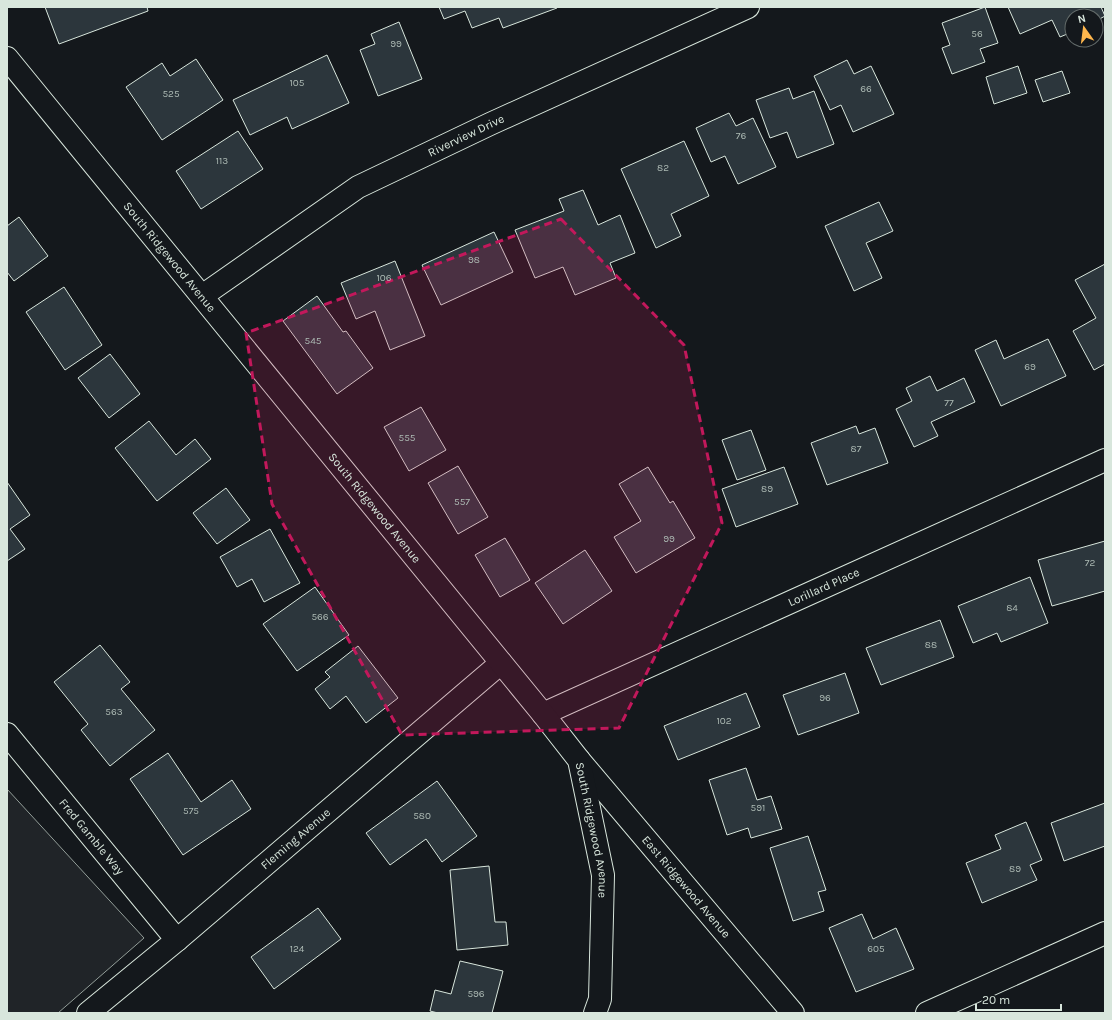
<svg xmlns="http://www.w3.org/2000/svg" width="1112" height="1020" font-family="Karla,sans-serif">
<rect width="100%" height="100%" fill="#14181c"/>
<path fill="#202428" stroke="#939e99" d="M 7,789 L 144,938 L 58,1013 L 7,1013 Z"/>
<g fill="#2c363c" stroke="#d8e6dc">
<path d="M 45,7 L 147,7 L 148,11 L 59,44 Z"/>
<path d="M 439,7 L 557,7 L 557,8 L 503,28 L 499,18 L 472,28 L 465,11 L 444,19 Z"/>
<path d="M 985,7 L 998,43 L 980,49 L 985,62 L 952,74 L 942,48 L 950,45 L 942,23 Z"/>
<path d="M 1008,7 L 1101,7 L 1105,16 L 1096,21 L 1096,16 L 1072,16 L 1072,32 L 1060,37 L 1052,20 L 1020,34 Z"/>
<path d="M 399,22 L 422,79 L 378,96 L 360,50 L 375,44 L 371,34 Z"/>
<path d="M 327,55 L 349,103 L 292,129 L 287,117 L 250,135 L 233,100 Z"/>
<path d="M 196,59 L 223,100 L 162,140 L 126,87 L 162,63 L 170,76 Z"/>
<path d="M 847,60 L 854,74 L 871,66 L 894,114 L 853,132 L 841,105 L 830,110 L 814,76 Z"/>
<path d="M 1018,66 L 1027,93 L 994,104 L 986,77 Z"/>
<path d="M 1062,71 L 1070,93 L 1043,102 L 1035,80 Z"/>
<path d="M 789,88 L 793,99 L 814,91 L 834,144 L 797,158 L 787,132 L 770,138 L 756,100 Z"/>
<path d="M 729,113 L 736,126 L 753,118 L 776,167 L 738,184 L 725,156 L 711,162 L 696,128 Z"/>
<path d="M 238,131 L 263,169 L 201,209 L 176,171 Z"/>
<path d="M 684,141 L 709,196 L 671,214 L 681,236 L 656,248 L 621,169 Z"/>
<path d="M 583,190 L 598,225 L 620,215 L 635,253 L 610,263 L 616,278 L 575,295 L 563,267 L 535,278 L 515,230 L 564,211 L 559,199 Z"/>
<path d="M 879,202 L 893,231 L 866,243 L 882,278 L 854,291 L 825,226 Z"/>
<path d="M 19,217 L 48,256 L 14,281 L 7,272 L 7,226 Z"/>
<path d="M 494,232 L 513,272 L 441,305 L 422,265 Z"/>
<path d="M 395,261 L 425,336 L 390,350 L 375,311 L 356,319 L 341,283 Z"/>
<path d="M 1105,264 L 1105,364 L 1094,370 L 1073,331 L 1096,318 L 1075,280 Z"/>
<path d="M 64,287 L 102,345 L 65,370 L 26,312 Z"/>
<path d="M 317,296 L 343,332 L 346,331 L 373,368 L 337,394 L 283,321 Z"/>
<path d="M 1048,339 L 1066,376 L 1001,406 L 975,350 L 996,340 L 1004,359 Z"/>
<path d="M 110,354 L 140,394 L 109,418 L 78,378 Z"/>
<path d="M 930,376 L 937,391 L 964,378 L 975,402 L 931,422 L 938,436 L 914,447 L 896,409 L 912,401 L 906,388 Z"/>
<path d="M 421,407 L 446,450 L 409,471 L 384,427 Z"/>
<path d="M 149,421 L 176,455 L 195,439 L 211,459 L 157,501 L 115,448 Z"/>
<path d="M 856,426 L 859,434 L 875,428 L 888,463 L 827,485 L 811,443 Z"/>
<path d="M 751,430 L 766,470 L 737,480 L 722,440 Z"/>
<path d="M 458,466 L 488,517 L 458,534 L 428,483 Z"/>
<path d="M 648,467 L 670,503 L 673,501 L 695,538 L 636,573 L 614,537 L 641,521 L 619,484 Z"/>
<path d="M 784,467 L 798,504 L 736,527 L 722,489 Z"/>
<path d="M 7,482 L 30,515 L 10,529 L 25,549 L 7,561 Z"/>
<path d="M 226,488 L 250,520 L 217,544 L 193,513 Z"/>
<path d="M 270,529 L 300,583 L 264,602 L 252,579 L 237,587 L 220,557 Z"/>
<path d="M 505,538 L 530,580 L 500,597 L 475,555 Z"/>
<path d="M 1105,541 L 1105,591 L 1052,606 L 1038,560 Z"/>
<path d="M 585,550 L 612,591 L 563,624 L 535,583 Z"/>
<path d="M 1030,577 L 1048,623 L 1001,642 L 997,633 L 973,643 L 958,606 Z"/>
<path d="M 315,587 L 349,635 L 297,671 L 263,624 Z"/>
<path d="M 940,620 L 954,657 L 881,685 L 866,648 Z"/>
<path d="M 100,645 L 130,682 L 121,689 L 155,730 L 110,766 L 81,730 L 88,724 L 54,682 Z"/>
<path d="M 358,646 L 398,698 L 366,723 L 346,696 L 330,709 L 315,689 L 330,677 L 325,672 Z"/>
<path d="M 845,673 L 859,713 L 798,735 L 783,695 Z"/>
<path d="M 746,693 L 760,727 L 678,760 L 664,726 Z"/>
<path d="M 168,753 L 201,802 L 232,780 L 251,809 L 183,855 L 130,779 Z"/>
<path d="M 746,768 L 757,800 L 771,796 L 782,829 L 751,838 L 748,828 L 727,835 L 709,780 Z"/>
<path d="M 437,781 L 477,836 L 442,862 L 426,839 L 390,865 L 366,833 Z"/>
<path d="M 1105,803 L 1105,846 L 1064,861 L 1051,823 Z"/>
<path d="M 1026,822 L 1042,860 L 1030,865 L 1037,880 L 982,903 L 966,863 L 1001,849 L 995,835 Z"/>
<path d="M 808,836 L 826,890 L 818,892 L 824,911 L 793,921 L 770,848 Z"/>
<path d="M 489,866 L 495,922 L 506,922 L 508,945 L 457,950 L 450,870 Z"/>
<path d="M 318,908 L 341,939 L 274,989 L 251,957 Z"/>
<path d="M 862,914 L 873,939 L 896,928 L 914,969 L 856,992 L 829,928 Z"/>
<path d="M 460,961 L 503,971 L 492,1013 L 438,1013 L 430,1011 L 435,990 L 451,994 Z"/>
</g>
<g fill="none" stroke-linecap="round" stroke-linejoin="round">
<g stroke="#d8e6dc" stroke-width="24">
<g id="street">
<path id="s1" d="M 202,296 L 358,187 L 490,124 L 748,7"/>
<path id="s2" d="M 543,714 L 1105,460"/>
<path id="s3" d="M 7,734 L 177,940"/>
<path id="s4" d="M 579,760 L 793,1013"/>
<path id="s5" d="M 88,1013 L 177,940 L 501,663"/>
<path d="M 927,1013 L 1105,933"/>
</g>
</g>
<g stroke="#d8e6dc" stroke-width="24">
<g id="secondary">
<path id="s6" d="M 7,58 L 543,714 L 579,760 L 603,875 L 600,999 L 595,1013"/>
</g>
</g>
<use href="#street" stroke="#14181c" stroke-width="22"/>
<use href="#secondary" stroke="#14181c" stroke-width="22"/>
</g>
<path fill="#c2185b" fill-opacity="0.2" stroke="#c2185b" stroke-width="3" stroke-dasharray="8 5" stroke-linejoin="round" d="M 561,219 L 684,345 L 722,523 L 619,728 L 402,735 L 272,504 L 246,333 Z"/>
<g text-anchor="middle" stroke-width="3" stroke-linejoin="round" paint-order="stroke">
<g font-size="10" fill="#adbab4">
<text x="977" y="37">56</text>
<text x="396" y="47">99</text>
<text x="297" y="86">105</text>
<text x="866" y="92">66</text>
<text x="171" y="97">525</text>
<text x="741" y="139">76</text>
<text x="222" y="164">113</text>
<text x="663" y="171">82</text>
<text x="474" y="263">98</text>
<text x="384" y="281">106</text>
<text x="313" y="344">545</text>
<text x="1030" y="370">69</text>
<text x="949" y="406">77</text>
<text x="407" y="441">555</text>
<text x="856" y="452">87</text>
<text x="767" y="492">89</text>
<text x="462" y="505">557</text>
<text x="669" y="542">99</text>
<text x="1090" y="566">72</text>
<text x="1012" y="611">84</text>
<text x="320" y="620">566</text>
<text x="931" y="648">88</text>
<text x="825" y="701">96</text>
<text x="114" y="715">563</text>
<text x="724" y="724">102</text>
<text x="758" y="811">591</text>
<text x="191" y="814">575</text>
<text x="422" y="819">580</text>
<text x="1015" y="872">89</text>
<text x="297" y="952">124</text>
<text x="876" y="952">605</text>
<text x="476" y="997">596</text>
</g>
<g font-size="12" fill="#d8e6dc" stroke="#14181c">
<text dy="4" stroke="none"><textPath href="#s1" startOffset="310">Riverview Drive</textPath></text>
<text dy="4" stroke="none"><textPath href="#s6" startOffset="257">South Ridgewood Avenue</textPath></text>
<text dy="4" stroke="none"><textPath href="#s6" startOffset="581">South Ridgewood Avenue</textPath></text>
<text dy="4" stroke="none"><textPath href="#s2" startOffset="308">Lorillard Place</textPath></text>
<text dy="4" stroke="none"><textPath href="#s6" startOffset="977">South Ridgewood Avenue</textPath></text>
<text dy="4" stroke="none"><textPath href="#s3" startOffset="133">Fred Gamble Way</textPath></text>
<text dy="4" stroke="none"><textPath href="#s5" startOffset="271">Fleming Avenue</textPath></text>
<text dy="4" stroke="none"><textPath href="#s4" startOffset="166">East Ridgewood Avenue</textPath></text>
</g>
</g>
<rect width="1112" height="1020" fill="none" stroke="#d8e6dc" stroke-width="16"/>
<g transform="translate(1084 28) rotate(346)"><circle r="19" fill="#14181c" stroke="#626a69"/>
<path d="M0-3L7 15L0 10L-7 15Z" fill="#ffb74d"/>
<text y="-6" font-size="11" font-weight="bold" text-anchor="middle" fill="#d8e6dc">N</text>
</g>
<path d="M976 1004v6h85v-6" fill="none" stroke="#d8e6dc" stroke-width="2"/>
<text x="982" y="1004" font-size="12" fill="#d8e6dc" stroke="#14181c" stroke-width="3" paint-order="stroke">20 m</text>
</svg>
